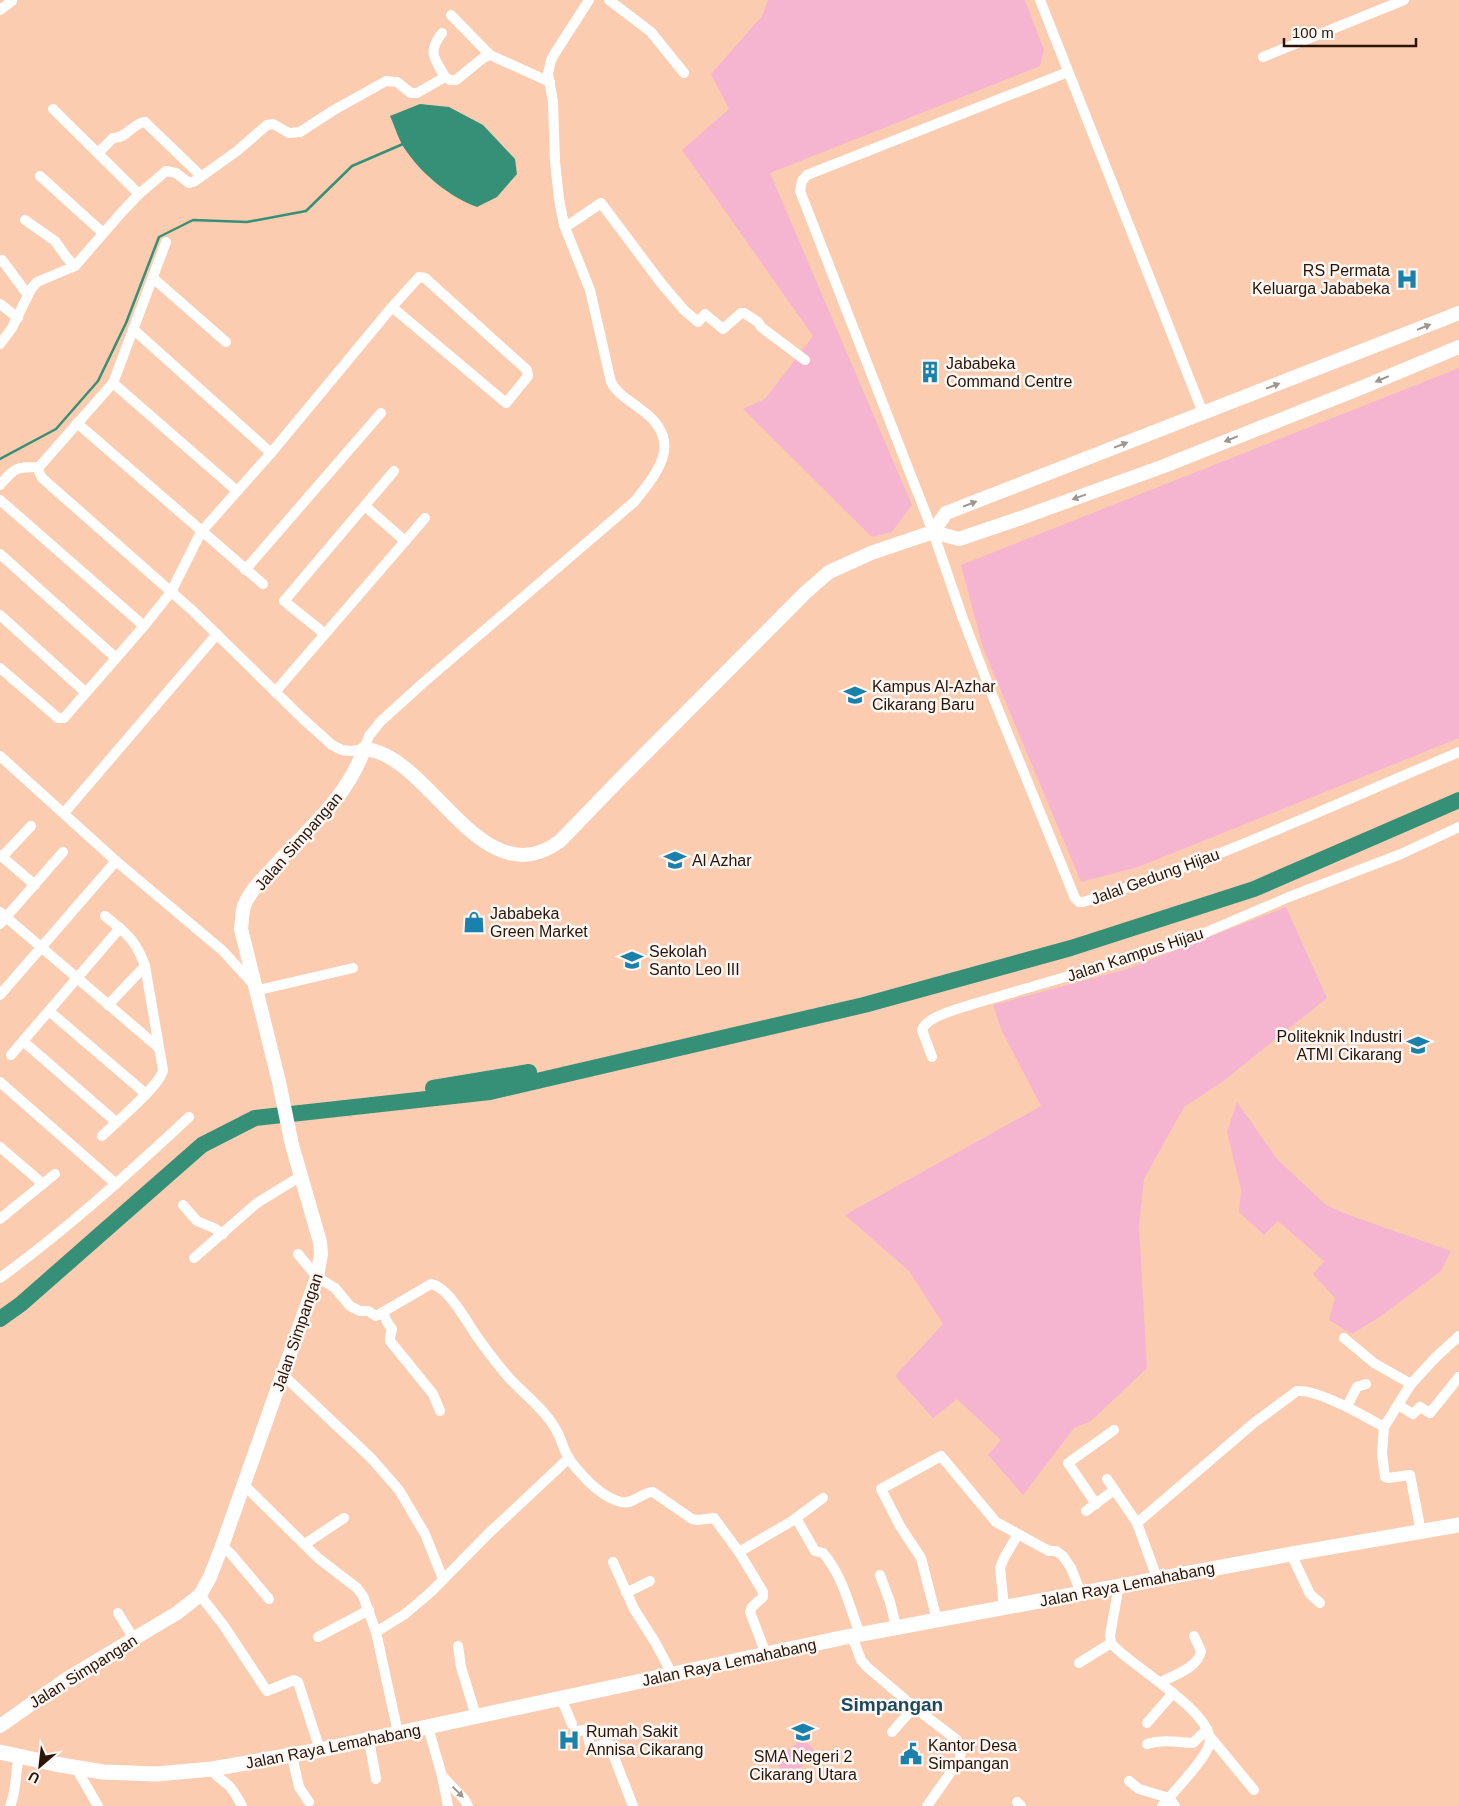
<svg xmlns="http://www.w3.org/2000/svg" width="1459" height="1806" font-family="Arial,sans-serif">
<rect width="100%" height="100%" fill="#fcccb0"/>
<g fill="#f5b5d0">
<path d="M 768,0 L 1025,0 L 1044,50 L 1040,66 L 770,173 L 912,505 L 892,532 L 872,537 L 743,409 L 765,399 L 813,336 L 682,150 L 729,109 L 711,74 L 762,16 Z"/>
<path d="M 1459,368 L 1459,738 L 1138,867 L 1081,882 L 983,648 L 961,565 Z"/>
<path d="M 1286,907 L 1327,998 L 1222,1082 L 1184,1107 L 1144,1179 L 1139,1226 L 1147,1368 L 1091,1421 L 1074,1428 L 1023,1495 L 988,1455 L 1001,1440 L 957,1399 L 933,1418 L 895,1376 L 943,1324 L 909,1271 L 845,1215 L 1041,1106 L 1002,1031 L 993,1005 L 1127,969 Z"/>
<path d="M 1237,1102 L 1277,1159 L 1326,1205 L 1346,1214 L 1451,1251 L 1441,1271 L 1381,1316 L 1352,1334 L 1329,1320 L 1335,1298 L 1313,1274 L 1324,1261 L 1278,1221 L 1264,1235 L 1239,1212 L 1241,1190 L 1227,1132 Z"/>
<path d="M 803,1738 L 817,1753 L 789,1778 L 775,1762 Z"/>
</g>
<path fill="#359077" d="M 420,104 L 449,107 L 483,125 L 515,159 L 517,174 L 497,197 L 477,207 C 450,197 423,175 407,152 C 399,142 395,127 390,116 Z"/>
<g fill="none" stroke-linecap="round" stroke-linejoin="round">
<path stroke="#359077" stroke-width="2.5" d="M 0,459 L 56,429 L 98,381 L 126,323 L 159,237 L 193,220 L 247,222 L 306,211 L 352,166 L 403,144"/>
<g stroke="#359077" stroke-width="16">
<path d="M 433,1088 L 529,1072"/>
<path d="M 0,1319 L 21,1304 L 202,1145 L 255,1118 L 490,1092 L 864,1005 L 1071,948 L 1254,889 L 1459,800"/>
</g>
<g stroke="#fff" stroke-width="10">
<path d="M 609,0 L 651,32 L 684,73"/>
<path d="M 1040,0 L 1203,413"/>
<path d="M 0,10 L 12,1"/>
<path d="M 451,15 L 490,55"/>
<path d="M 442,33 C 427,53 434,57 445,77"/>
<path d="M 1263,57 L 1404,0"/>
<path d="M 1068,72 L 807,175 L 802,181 L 800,191 L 933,532 L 963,619 L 993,697 L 1075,898 L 1079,902 L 1083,902 C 1212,862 1335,804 1459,752"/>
<path d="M 53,109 L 139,194"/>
<path d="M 98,153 L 113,138 C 126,139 133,123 145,122 L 201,176"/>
<path d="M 40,176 L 103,233"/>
<path d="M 25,220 L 55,241 L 67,258 L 75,266"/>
<path d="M 564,225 L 570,224 L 601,203 L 661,283 L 684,310 L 698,322 L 705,314 L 723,329 L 741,313 L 744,313 L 758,322 L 761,327 L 805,360"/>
<path d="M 2,260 L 28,295"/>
<path d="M 153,278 L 226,342"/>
<path d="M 0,304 L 18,318"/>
<path d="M 133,329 L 271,453"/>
<path d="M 0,344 L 12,328 L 31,289 L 37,282 L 75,266 L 121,213 L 139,194 L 166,171 L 176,173 L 189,183 L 195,181 L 237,151 L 267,125 L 273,124 L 289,133 L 300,132 L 334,110 L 386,81 L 397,82 L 411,93 L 417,93 L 445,77 L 450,80 L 456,80 L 483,58 L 490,55 L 550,82"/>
<path d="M 113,383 L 237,491"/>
<path d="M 77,423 L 263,584"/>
<path d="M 39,467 L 39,472 L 42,478 L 193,611 L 302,718 L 332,745 L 342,750 L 351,751 L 364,749 L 369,736 L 380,722 L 423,683 L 634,502 C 661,469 684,439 639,408 C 629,400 617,394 611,382 L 590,290 L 564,225 L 559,199 L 555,162 L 553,102 L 548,74 L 551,60 L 555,53 L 589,0"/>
<path d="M 0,485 C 16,467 15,467 39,467 L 113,383 L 166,242"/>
<path d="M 0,500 L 144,626"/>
<path d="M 365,506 L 405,541"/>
<path d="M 0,554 L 116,658"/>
<path d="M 245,570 L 381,413"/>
<path d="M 0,615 L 85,692"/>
<path d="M 325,634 L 284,601 L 394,471"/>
<path d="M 0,668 L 58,718 L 64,718 L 144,626 L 171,592 L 201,532 L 271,453 L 392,307 L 419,277 L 425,278 L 527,370 L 528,376 L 506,403 L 392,307"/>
<path d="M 275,692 L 425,518"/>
<path d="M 0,756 L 116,861 L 223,951 L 253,984"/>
<path d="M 64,813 L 217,634"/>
<path d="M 0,855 L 35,885"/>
<path d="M 2,857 L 31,826"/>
<path d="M 0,912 L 159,1048"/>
<path d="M 0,924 L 63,852"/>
<path d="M 255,991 L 353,968"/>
<path d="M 0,995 L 116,861"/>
<path d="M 108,1005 L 145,966"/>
<path d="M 49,1011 L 146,1094"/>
<path d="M 23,1041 L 116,1122"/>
<path d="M 11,1055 L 120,928"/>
<path d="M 932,1057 L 922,1030 C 927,1016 959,1009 973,1004 L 1181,943 L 1289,897 L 1401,854 L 1459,827"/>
<path d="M 0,1082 L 116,1184"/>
<path d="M 102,1136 C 114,1124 161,1085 163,1070 L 145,966 C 136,940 126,933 105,916"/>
<path d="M 0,1147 L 43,1184"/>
<path d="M 183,1205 L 197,1221 L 214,1228 L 223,1234"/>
<path d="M 0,1219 L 55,1174"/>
<path d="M 298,1254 L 317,1277 L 335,1288 L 350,1306 L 360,1311 L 368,1311 L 376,1316 L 431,1284 C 449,1287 467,1323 478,1338 C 488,1352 499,1367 511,1380 C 525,1395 544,1409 555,1428 C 561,1437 563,1449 569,1459 C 581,1475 601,1497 621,1502 C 633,1505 642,1492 653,1492 L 692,1519 L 698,1520 L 714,1518 L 739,1552 L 763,1592 L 763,1597 L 752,1607 L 750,1612 L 766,1654"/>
<path d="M 194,1258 L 257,1203 L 301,1176"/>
<path d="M 0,1278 C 67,1229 128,1174 189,1117"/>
<path d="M 383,1312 L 387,1322 L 392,1329 L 390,1337 L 390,1341 L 433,1394 L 440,1411"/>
<path d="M 1344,1338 L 1374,1363 L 1411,1384"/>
<path d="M 282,1374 L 371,1458 L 399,1490 L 425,1534 L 443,1579"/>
<path d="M 1398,1405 L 1413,1414 L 1420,1407 L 1430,1413 L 1459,1377"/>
<path d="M 1347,1406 L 1357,1387 L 1366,1384"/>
<path d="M 1384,1427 L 1382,1454 L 1385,1477 L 1388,1478 L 1410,1475 L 1421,1532"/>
<path d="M 1107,1479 L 1137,1523 L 1157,1578"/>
<path d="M 243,1484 L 318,1558 L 357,1588 L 363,1596 L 376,1632 L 398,1733"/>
<path d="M 1096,1504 L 1068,1463 L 1114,1430"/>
<path d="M 1086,1511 L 1114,1490"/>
<path d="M 796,1518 L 815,1551 L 823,1553 C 843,1576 849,1606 860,1634"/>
<path d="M 1137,1523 L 1255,1422 L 1297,1391 C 1318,1389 1365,1416 1384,1427 L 1411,1384 L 1436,1357 L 1459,1336"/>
<path d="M 305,1544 L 344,1518"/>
<path d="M 222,1546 L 231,1554 L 269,1599"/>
<path d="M 739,1552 L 792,1521 L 823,1498"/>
<path d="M 1291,1554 L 1310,1594 L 1320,1603"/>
<path d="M 613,1562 L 634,1609 L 655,1642 L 672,1674"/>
<path d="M 880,1575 L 890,1602 L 896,1627"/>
<path d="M 1119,1585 L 1110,1635 L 1111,1643 C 1128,1665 1219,1714 1209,1745 C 1205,1760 1173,1792 1162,1806"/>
<path d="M 626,1593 L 650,1581"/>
<path d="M 200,1595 L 224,1626 L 267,1691 L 294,1680 L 298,1682 L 320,1750"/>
<path d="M 1004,1607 L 1000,1568 L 1004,1558 L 1018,1534"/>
<path d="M 118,1613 L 134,1639"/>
<path d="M 937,1620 L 921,1558 L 900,1526 L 881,1489 L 941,1456 L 996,1522 L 1049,1551 L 1056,1551 L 1063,1556 L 1071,1568 L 1081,1593"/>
<path d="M 376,1632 L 405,1614 L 431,1592 L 488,1534 L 569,1458"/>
<path d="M 852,1636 L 861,1660 L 867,1667 L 914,1707 L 957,1740 L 961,1750 L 960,1759 L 927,1806"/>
<path d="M 318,1637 L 369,1610"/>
<path d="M 458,1646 L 461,1667 L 476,1716"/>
<path d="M 1079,1663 L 1111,1643"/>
<path d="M 1161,1682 C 1174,1675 1198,1668 1201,1651 L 1194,1636"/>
<path d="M 561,1698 L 572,1724"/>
<path d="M 1147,1723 L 1173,1693"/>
<path d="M 428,1727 L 442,1776"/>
<path d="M 578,1731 L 584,1730 L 587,1732 L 590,1746 L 593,1748 L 605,1743 L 609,1744 L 633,1806"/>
<path d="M 892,1732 L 914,1707"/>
<path d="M 1211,1738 L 1254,1790"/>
<path d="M 369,1740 L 376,1779"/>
<path d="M 1147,1744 C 1163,1739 1177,1742 1193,1743 L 1207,1729"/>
<path d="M 292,1756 L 299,1787 L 309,1802"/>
<path d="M 76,1768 L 98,1806"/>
<path d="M 212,1769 C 216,1777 221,1779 227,1784 C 234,1790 238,1799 242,1806"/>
<path d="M 1129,1781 L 1139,1789 L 1169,1798 L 1175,1806"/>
<path d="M 1017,1802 L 1021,1806"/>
<path d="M 10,1806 C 17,1790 15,1773 19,1756"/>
<path d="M 448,1806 L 442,1776 L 464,1799 L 468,1806"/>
</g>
<g stroke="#fff" stroke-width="14">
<path d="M 933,532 L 946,513 L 1459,313"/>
<path d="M 0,1726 L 68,1678 L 177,1613 L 200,1595 L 210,1577 L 222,1546 L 317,1277 L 321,1254 L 320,1242 L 292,1145 L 279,1082 L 241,929 C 242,922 242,913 244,906 C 251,888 267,875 279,861 C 311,827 349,794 364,749 C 430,753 481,900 560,841 L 620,779 L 805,593 L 829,572 L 871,553 L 933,532 L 959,539 L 1018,519 L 1164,466 L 1363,387 L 1459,347"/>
</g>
<path stroke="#fff" stroke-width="15" d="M 0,1752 L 55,1764 L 103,1772 L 157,1774 L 212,1769 L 320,1750 L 841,1638 L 1291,1554 L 1459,1525"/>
</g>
<defs><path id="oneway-solid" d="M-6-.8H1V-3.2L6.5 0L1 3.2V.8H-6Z" transform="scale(1.25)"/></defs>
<g fill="#9f9690">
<use href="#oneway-solid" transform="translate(1424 327) rotate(-22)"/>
<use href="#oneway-solid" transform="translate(1382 379) rotate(157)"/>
<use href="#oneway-solid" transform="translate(1273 386) rotate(-21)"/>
<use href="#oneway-solid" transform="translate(1231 439) rotate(158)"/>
<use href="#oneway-solid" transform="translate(1121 445) rotate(-21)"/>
<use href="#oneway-solid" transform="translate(1079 497) rotate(160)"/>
<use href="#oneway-solid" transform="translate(970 504) rotate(-21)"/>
<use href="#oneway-solid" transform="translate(458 1792) rotate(44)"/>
</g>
<defs>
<g id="hospital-bare" transform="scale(1.725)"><path d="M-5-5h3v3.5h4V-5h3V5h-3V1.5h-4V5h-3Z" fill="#1981ab" stroke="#fdf7f4" stroke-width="2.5" paint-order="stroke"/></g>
<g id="building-bare" transform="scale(1.725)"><path d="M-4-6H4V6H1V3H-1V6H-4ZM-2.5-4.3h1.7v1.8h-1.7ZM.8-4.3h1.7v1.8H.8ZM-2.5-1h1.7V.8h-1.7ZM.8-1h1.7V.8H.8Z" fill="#1981ab" stroke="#fdf7f4" stroke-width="2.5" paint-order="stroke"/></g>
<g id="school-bare" transform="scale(1.725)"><path d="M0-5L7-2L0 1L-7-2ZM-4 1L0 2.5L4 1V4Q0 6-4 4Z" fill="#1981ab" stroke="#fdf7f4" stroke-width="2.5" paint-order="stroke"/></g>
<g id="shop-bare" transform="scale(1.725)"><path d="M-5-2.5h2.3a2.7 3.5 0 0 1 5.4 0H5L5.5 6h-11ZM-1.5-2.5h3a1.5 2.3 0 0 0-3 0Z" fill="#1981ab" stroke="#fdf7f4" stroke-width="2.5" paint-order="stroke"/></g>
<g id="university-bare" transform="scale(1.725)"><path d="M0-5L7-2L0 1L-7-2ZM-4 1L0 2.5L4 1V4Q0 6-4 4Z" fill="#1981ab" stroke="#fdf7f4" stroke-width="2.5" paint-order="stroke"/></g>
<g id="civic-bare" transform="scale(1.725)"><path d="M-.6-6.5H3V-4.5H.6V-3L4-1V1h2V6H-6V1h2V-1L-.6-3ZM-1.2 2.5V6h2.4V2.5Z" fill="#1981ab" stroke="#fdf7f4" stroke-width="2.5" paint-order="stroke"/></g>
</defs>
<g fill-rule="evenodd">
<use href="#hospital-bare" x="1407" y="279"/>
<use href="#building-bare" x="930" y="372"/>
<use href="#school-bare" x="855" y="695"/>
<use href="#school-bare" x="675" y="860"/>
<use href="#shop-bare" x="474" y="922"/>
<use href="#school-bare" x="632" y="960"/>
<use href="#university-bare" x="1418" y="1045"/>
<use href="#school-bare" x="803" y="1732"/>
<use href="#hospital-bare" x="569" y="1740"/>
<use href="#civic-bare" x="911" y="1754"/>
</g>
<g text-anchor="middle" stroke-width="5" stroke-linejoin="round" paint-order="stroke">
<g font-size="16" fill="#2a1508" stroke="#fdf7f4" text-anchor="start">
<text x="1390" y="276" text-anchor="end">RS Permata<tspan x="1390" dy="18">Keluarga Jababeka</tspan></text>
<text x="946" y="369">Jababeka<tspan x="946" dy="18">Command Centre</tspan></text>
<text x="872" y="692">Kampus Al-Azhar<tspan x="872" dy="18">Cikarang Baru</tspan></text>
<text x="692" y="866">Al Azhar</text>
<text x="490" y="919">Jababeka<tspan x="490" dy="18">Green Market</tspan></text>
<text x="649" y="957">Sekolah<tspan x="649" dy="18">Santo Leo III</tspan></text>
<text x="1402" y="1042" text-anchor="end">Politeknik Industri<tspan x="1402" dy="18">ATMI Cikarang</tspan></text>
<text x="586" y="1737">Rumah Sakit<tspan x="586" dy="18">Annisa Cikarang</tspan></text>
<text x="928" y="1751">Kantor Desa<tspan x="928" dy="18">Simpangan</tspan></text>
<text x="803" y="1762" text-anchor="middle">SMA Negeri 2<tspan x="803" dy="18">Cikarang Utara</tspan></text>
</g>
<g font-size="16" fill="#2a1508" stroke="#fdf7f4">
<text transform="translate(298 841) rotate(-49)" y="6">Jalan Simpangan</text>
<text transform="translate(1155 876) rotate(-20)" y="6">Jalal Gedung Hijau</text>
<text transform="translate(1135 954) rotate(-18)" y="6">Jalan Kampus Hijau</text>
<text transform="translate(297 1332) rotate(-71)" y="6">Jalan Simpangan</text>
<text transform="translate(1127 1584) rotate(-11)" y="6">Jalan Raya Lemahabang</text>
<text transform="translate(729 1662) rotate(-12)" y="6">Jalan Raya Lemahabang</text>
<text transform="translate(83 1671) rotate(-32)" y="6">Jalan Simpangan</text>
<text transform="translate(333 1746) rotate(-11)" y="6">Jalan Raya Lemahabang</text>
</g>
<g font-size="19" font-weight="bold" fill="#1c495e" stroke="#fdf7f4">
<text x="892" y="1711">Simpangan</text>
</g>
</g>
<g transform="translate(40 1766) rotate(208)" stroke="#fdf7f4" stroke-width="4" paint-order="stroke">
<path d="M0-4L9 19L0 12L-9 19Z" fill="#2a1508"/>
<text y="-8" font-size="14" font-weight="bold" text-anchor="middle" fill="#2a1508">U</text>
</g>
<path d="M1284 38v8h132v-8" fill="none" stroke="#2a1508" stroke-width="2.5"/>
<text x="1292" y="38" font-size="15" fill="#2a1508" stroke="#fdf7f4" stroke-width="4" paint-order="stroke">100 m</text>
</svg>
